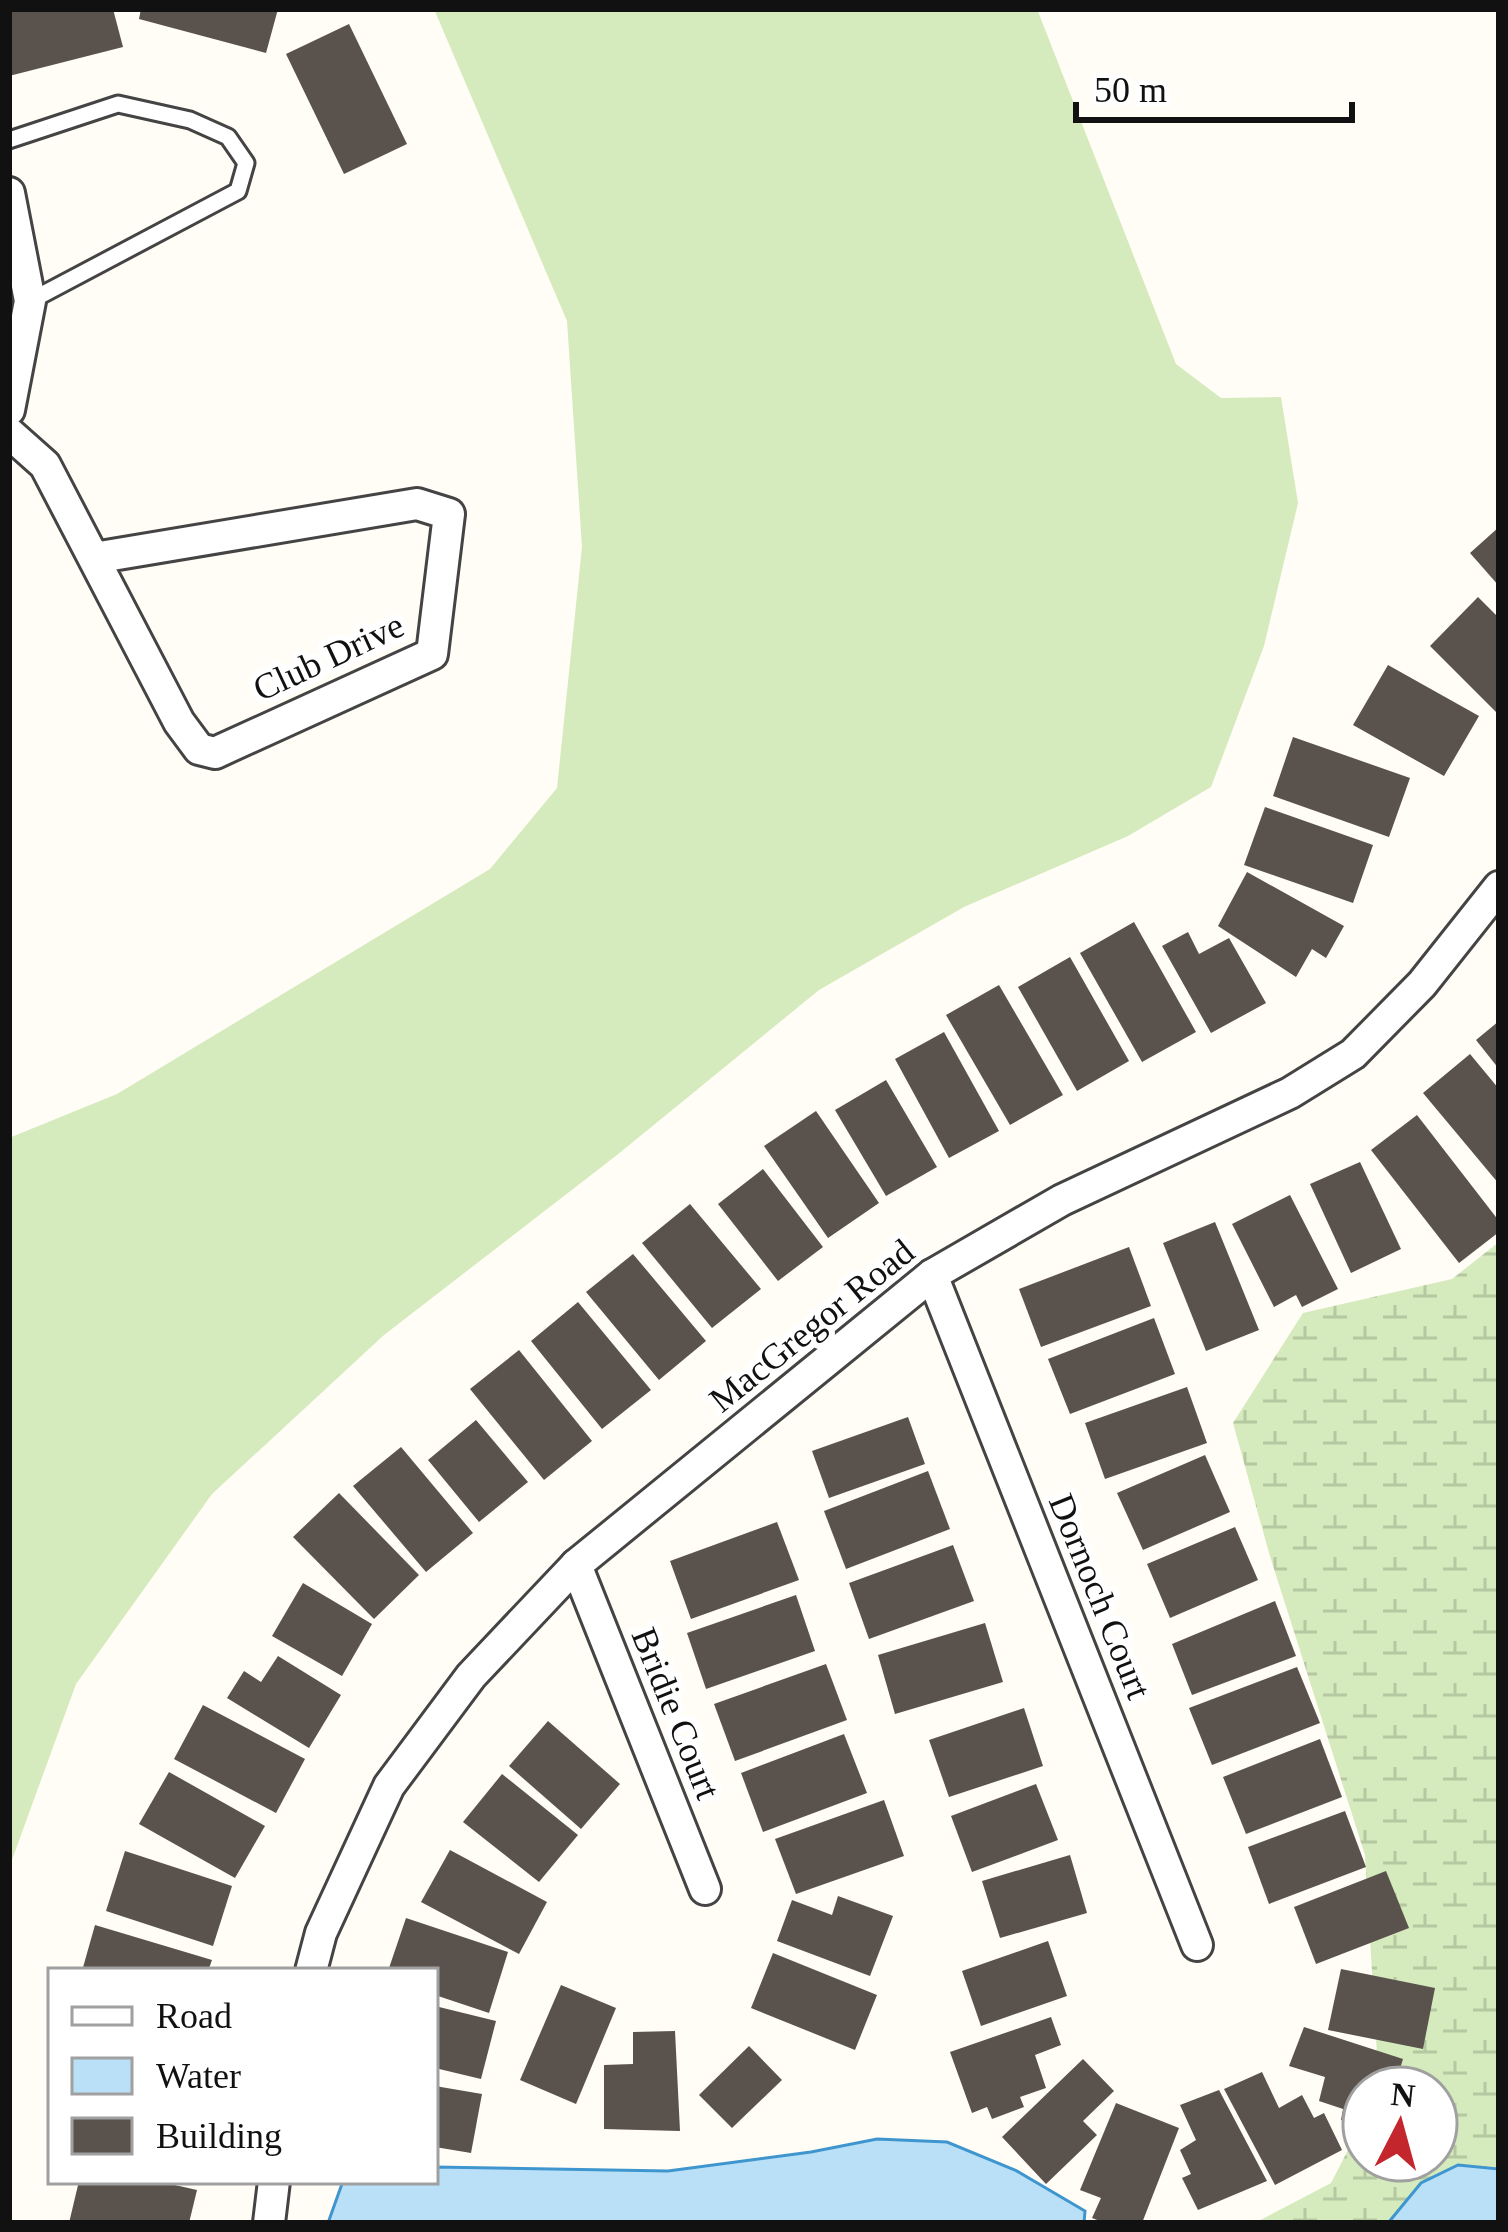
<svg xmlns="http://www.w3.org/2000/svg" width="1508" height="2232" font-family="'Times New Roman',serif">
<defs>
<pattern id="wetland-marsh" width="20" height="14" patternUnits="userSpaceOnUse" patternTransform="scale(3)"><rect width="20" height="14" fill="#d5ebbd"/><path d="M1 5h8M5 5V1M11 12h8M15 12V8" fill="none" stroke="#b6c8a1"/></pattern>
</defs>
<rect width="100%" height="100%" fill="#fffdf5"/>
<path fill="#d5ebbd" d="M 434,9 L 1037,9 L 1176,364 L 1221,398 L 1281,397 L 1298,503 L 1264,646 L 1211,787 L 1128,836 L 964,907 L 819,990 L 617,1155 L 384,1335 L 212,1494 L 76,1684 L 9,1868 L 9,1138 L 117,1094 L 490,869 L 557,788 L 582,547 L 567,321 Z"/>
<path fill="url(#wetland-marsh)" d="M 1499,1242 L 1499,2169 L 1458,2166 L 1421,2183 L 1388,2223 L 1255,2223 L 1331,2183 L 1364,2119 L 1364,2160 L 1436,2160 L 1436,2088 L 1379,2088 L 1365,1855 L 1269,1553 L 1233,1423 L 1303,1313 L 1452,1279 Z"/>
<g fill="#b9e0f7" stroke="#3f96cf" stroke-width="3">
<path d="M 877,2139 L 947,2142 L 1015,2170 L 1085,2211 L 1084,2223 L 328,2223 L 343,2181 L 435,2181 L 435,2167 L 668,2171 L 811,2152 Z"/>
<path d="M 1458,2165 L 1499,2169 L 1499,2223 L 1388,2223 L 1421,2183 Z"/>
</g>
<g fill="#5a524d">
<path d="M 9,9 L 113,9 L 123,47 L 9,76 Z"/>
<path d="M 141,9 L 278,9 L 266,53 L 139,19 Z"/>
<path d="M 349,24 L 407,144 L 344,174 L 286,54 Z"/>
<path d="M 1499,527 L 1499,586 L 1470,553 Z"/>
<path d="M 1478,597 L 1499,618 L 1499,715 L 1430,646 Z"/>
<path d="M 1388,665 L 1479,716 L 1444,776 L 1353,725 Z"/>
<path d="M 1293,737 L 1410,778 L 1389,837 L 1273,796 Z"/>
<path d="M 1265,807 L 1373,845 L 1353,903 L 1244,865 Z"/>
<path d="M 1247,872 L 1344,926 L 1326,958 L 1312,949 L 1296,977 L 1218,926 Z"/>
<path d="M 1134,922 L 1196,1032 L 1142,1062 L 1080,953 Z"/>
<path d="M 1188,932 L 1199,954 L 1229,938 L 1266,1003 L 1211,1033 L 1162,946 Z"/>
<path d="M 1070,957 L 1129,1061 L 1077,1091 L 1018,987 Z"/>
<path d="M 999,985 L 1063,1095 L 1010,1125 L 946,1015 Z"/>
<path d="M 1499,1021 L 1499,1069 L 1476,1040 Z"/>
<path d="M 944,1032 L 999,1131 L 949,1158 L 895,1059 Z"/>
<path d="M 1470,1054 L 1499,1089 L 1499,1184 L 1423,1093 Z"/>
<path d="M 886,1080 L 937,1167 L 886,1196 L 835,1110 Z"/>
<path d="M 816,1111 L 879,1203 L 828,1238 L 764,1146 Z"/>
<path d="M 1417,1115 L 1499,1221 L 1499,1232 L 1459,1263 L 1371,1150 Z"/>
<path d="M 1360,1162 L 1401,1249 L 1351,1273 L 1310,1184 Z"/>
<path d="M 763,1169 L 823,1247 L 778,1281 L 718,1204 Z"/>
<path d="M 1290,1195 L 1338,1289 L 1302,1307 L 1296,1295 L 1274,1307 L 1232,1224 Z"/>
<path d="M 690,1204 L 761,1289 L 712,1328 L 642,1243 Z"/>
<path d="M 1215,1222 L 1259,1330 L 1206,1351 L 1163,1243 Z"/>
<path d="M 1129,1247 L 1151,1306 L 1041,1347 L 1019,1289 Z"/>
<path d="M 633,1254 L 706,1341 L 659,1380 L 586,1292 Z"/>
<path d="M 578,1302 L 651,1390 L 602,1429 L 531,1341 Z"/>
<path d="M 1154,1318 L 1175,1374 L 1070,1414 L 1048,1359 Z"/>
<path d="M 519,1350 L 592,1441 L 544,1480 L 470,1389 Z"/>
<path d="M 1187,1387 L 1207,1443 L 1105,1479 L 1085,1423 Z"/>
<path d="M 908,1417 L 925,1464 L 829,1498 L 812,1451 Z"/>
<path d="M 476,1420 L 528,1482 L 479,1522 L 428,1460 Z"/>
<path d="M 401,1447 L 473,1533 L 426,1572 L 353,1486 Z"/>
<path d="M 1205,1455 L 1230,1512 L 1143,1550 L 1117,1493 Z"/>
<path d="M 928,1471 L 950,1529 L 846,1569 L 824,1511 Z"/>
<path d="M 339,1493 L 419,1575 L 374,1619 L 293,1537 Z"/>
<path d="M 777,1522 L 799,1580 L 691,1619 L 670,1561 Z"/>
<path d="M 1235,1527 L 1258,1580 L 1170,1618 L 1147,1564 Z"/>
<path d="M 953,1545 L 974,1601 L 869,1639 L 849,1583 Z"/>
<path d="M 303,1583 L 372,1624 L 342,1676 L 272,1636 Z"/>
<path d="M 796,1595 L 815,1651 L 706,1689 L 687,1633 Z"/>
<path d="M 1275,1601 L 1296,1656 L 1192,1695 L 1172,1644 Z"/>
<path d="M 985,1623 L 1003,1682 L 895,1714 L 878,1655 Z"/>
<path d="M 278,1656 L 341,1695 L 309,1748 L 227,1698 L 244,1671 L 261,1682 Z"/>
<path d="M 826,1664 L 847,1720 L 735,1761 L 714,1704 Z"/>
<path d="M 1297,1667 L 1320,1723 L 1212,1765 L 1189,1708 Z"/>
<path d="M 203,1705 L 305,1759 L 276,1813 L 174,1759 Z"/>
<path d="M 1024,1708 L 1043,1766 L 949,1797 L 929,1740 Z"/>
<path d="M 548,1721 L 620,1784 L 581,1829 L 509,1766 Z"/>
<path d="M 844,1734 L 867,1793 L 763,1832 L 741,1773 Z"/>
<path d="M 1320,1739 L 1342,1797 L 1246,1834 L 1223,1777 Z"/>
<path d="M 169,1772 L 265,1826 L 235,1878 L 139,1824 Z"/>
<path d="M 502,1774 L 578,1835 L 539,1882 L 463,1822 Z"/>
<path d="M 1036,1784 L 1058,1840 L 972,1872 L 951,1816 Z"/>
<path d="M 884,1800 L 904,1856 L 796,1894 L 775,1839 Z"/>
<path d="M 1345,1811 L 1366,1867 L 1269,1904 L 1248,1847 Z"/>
<path d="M 450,1850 L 547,1902 L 519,1954 L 421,1902 Z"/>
<path d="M 125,1851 L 232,1886 L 213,1946 L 106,1911 Z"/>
<path d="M 1070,1855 L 1087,1913 L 1000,1938 L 982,1881 Z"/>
<path d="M 1386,1871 L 1409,1928 L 1316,1964 L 1294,1907 Z"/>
<path d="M 838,1896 L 893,1916 L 870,1976 L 777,1941 L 792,1900 L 832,1915 Z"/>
<path d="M 406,1918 L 508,1952 L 489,2013 L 435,1995 L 435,1971 L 388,1971 Z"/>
<path d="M 95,1925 L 212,1960 L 208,1971 L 82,1971 Z"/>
<path d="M 1048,1941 L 1067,1996 L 981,2026 L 962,1971 Z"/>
<path d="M 773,1953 L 877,1995 L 855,2050 L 751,2008 Z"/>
<path d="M 1341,1969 L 1435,1988 L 1423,2049 L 1328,2030 Z"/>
<path d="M 561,1985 L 616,2008 L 576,2104 L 520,2080 Z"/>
<path d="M 435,2006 L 496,2021 L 481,2079 L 435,2068 Z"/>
<path d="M 1051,2017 L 1061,2045 L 1035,2055 L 1046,2088 L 1020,2097 L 1024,2107 L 992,2119 L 987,2107 L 972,2113 L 950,2052 Z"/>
<path d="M 1304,2027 L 1403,2059 L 1394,2088 L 1364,2088 L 1364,2127 L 1341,2120 L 1343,2109 L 1319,2101 L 1325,2077 L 1289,2066 Z"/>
<path d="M 675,2031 L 680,2131 L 604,2129 L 604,2065 L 633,2064 L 633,2032 Z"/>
<path d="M 749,2046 L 782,2080 L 732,2128 L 699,2095 Z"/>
<path d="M 1083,2059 L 1114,2091 L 1083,2121 L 1097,2135 L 1046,2184 L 1002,2137 Z"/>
<path d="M 1262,2072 L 1279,2108 L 1302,2095 L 1314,2118 L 1324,2113 L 1342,2150 L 1275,2185 L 1224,2089 Z"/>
<path d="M 435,2086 L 482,2094 L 471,2153 L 435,2147 Z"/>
<path d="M 1219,2090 L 1267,2181 L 1198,2210 L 1182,2178 L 1191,2174 L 1180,2150 L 1196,2140 L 1180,2105 Z"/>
<path d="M 1116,2103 L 1179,2128 L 1142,2223 L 1105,2223 L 1092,2218 L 1101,2198 L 1080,2190 Z"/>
<path d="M 79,2181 L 157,2181 L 197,2190 L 189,2223 L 69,2223 Z"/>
</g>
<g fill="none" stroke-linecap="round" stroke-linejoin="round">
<g stroke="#444" stroke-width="21">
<path id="service" d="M 9,140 L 118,104 L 190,120 L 228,137 L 246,163 L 238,191 L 30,301"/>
</g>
<g stroke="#444" stroke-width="36">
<g id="minor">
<path d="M 9,193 L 30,301 L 9,410"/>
<path d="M 9,433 L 45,465 L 179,722 L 199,749 L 215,753 L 432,654 L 449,514 L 417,504 L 94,558"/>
<path d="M 932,1275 L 1197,1945"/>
<path d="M 576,1565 L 705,1889"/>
<path d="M 311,1971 L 321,1933 L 389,1786 L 471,1676 L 576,1565 L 932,1275 L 1062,1200 L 1290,1093 L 1353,1054 L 1422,984 L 1499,887"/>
<path d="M 269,2223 L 274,2181"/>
</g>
</g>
<use href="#service" stroke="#fff" stroke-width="15"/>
<use href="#minor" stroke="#fff" stroke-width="30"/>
</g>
<g text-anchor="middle" stroke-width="12" stroke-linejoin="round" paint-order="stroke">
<g font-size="36" fill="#111" stroke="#fff">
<text transform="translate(328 656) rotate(-25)" y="13">Club Drive</text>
<text transform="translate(811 1325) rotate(-39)" y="13">MacGregor Road</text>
<text transform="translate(1101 1596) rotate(68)" y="13">Dornoch Court</text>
<text transform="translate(677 1713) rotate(68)" y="13">Bridie Court</text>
</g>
</g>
<rect width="1508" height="2232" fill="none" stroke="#111111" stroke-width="24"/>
<rect x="48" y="1968" width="390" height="216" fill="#ffffff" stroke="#a0a0a0" stroke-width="3"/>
<rect x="72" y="2007" width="60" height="18" fill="#ffffff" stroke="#a0a0a0" stroke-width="3"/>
<text x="156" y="2028" font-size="36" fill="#111111">Road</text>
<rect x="72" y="2058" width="60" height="36" fill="#b9e0f7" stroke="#a0a0a0" stroke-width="3"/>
<text x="156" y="2088" font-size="36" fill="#111111">Water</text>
<rect x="72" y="2118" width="60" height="36" fill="#5a524d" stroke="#a0a0a0" stroke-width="3"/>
<text x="156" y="2148" font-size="36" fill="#111111">Building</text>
<g transform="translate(1400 2124) rotate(6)"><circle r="57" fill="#ffffff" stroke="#a0a0a0" stroke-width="3"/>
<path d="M0-9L21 45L0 30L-21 45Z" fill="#c4262e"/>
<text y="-18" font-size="33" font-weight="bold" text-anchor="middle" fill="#111111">N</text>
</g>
<path d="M1076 102v18h276v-18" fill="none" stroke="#111111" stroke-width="6"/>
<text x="1094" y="102" font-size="36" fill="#111111" stroke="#ffffff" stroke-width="9" paint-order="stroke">50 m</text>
</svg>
